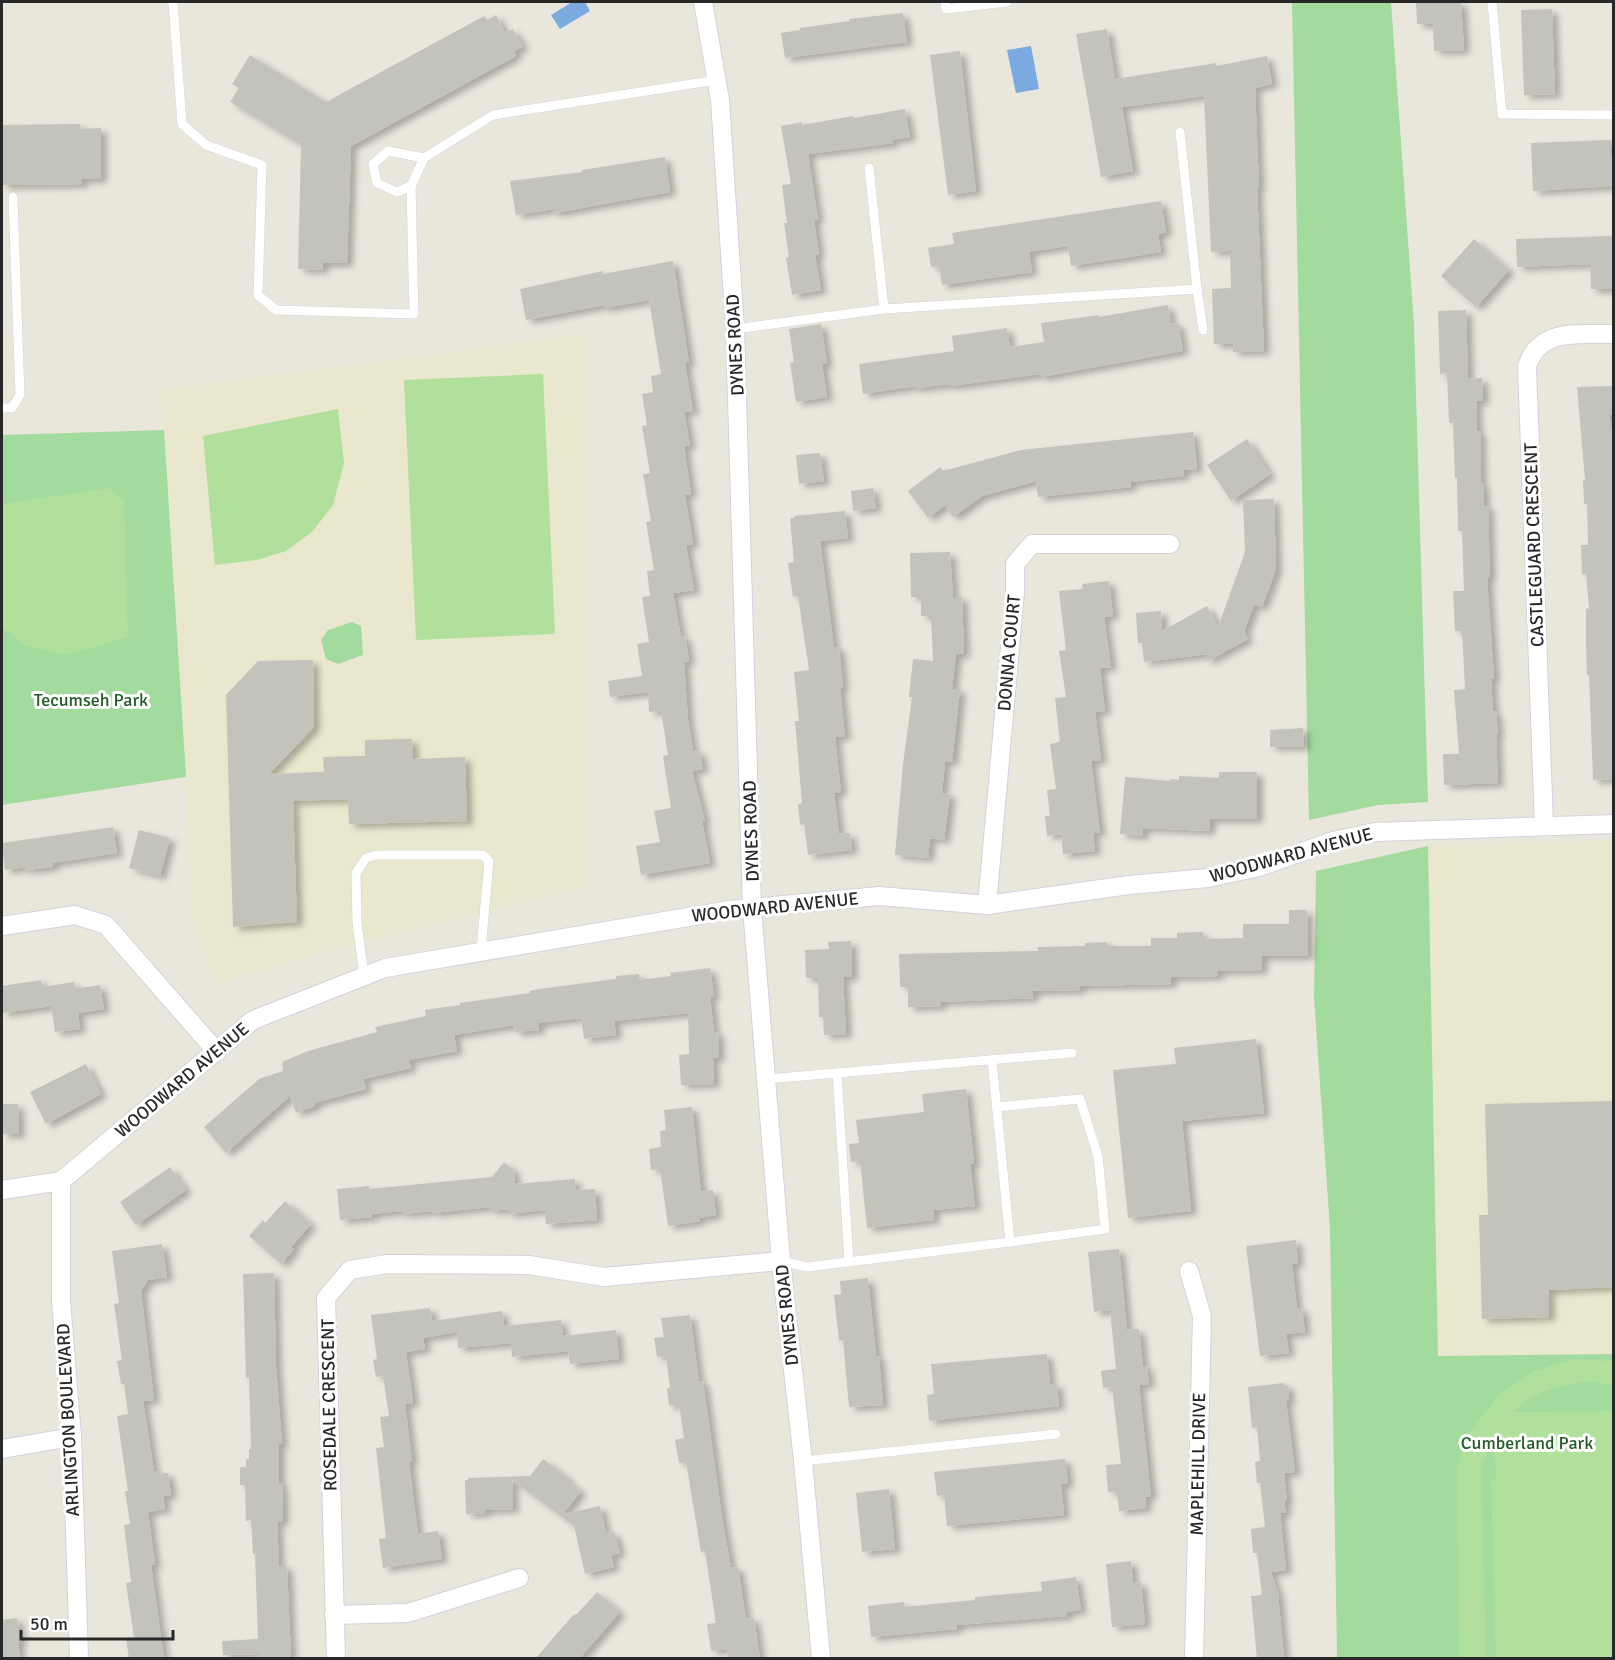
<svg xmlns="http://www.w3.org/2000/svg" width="1615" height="1660" font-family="Signika,sans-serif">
<defs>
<filter id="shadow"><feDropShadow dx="6" dy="4" stdDeviation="3" flood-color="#0004"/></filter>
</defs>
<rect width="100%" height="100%" fill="#e9e7dc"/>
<g fill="#e9e7cd">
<path d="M 586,334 L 586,887 L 336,949 L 217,984 L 193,924 L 186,777 L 160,390 Z"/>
<path d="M 1613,840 L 1613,1354 L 1438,1356 L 1428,846 Z"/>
</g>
<g fill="#a3da9e">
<path d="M 1292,2 L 1391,2 L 1414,325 L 1428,802 L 1378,805 L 1309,820 Z"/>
<path d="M 164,430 L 186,777 L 2,805 L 2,435 Z"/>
<path d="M 352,622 L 361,626 L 363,655 L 338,664 L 326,659 L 321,640 L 328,630 Z"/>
<path d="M 1428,846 L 1438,1356 L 1613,1354 L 1613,1658 L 1337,1658 L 1330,1229 L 1314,997 L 1316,871 Z"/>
</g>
<g fill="#b0e09b">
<path d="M 543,374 L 555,634 L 416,640 L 404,380 Z"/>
<path d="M 338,409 L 344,463 L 333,505 L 312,532 L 286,551 L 257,560 L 215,565 L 203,436 Z"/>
<path d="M 109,488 L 124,500 L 128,637 L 67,655 L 26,646 L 2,627 L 2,504 Z"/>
<path d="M 1575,1359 L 1613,1361 L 1613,1386 C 1605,1384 1594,1381 1585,1382 C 1561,1384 1530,1393 1513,1412 L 1613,1411 L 1613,1658 L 1496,1658 L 1491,1479 L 1496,1479 L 1494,1436 L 1481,1469 L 1486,1658 L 1459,1658 L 1457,1468 L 1472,1428 L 1499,1395 L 1534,1371 Z"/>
</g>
<g fill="#7aaae0">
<path d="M 572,2 L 585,2 L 590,11 L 560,29 L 551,15 Z"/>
<path d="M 1031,46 L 1039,89 L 1016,93 L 1007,50 Z"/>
</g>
<g fill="#c4c3bb" filter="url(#shadow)">
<path d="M 1416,2 L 1461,2 L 1464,50 L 1434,51 L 1433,24 L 1417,24 Z"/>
<path d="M 1552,9 L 1555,94 L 1524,95 L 1521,10 Z"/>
<path d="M 903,13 L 907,42 L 785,58 L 781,33 L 800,30 L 800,28 L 850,21 L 849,19 Z"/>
<path d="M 496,15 L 505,33 L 513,29 L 523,47 L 514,51 L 516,56 L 351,146 L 347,263 L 323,263 L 322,270 L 298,269 L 301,145 L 230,102 L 239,88 L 232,84 L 250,55 L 326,102 L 484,16 L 487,20 Z"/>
<path d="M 1107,29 L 1115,79 L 1216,63 L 1216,66 L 1267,56 L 1272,84 L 1255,88 L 1259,188 L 1257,188 L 1264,351 L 1233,352 L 1233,344 L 1214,344 L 1212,289 L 1231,288 L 1230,251 L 1211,252 L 1204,96 L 1122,107 L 1133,171 L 1101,177 L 1076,34 Z"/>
<path d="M 960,51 L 976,191 L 948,195 L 930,55 Z"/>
<path d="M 905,109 L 910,137 L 892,140 L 893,143 L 808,154 L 818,219 L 814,220 L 819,255 L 815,255 L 821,290 L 792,295 L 786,258 L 789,257 L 784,223 L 787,223 L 782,185 L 791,184 L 781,126 L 802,122 L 802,125 L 853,116 L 854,118 Z"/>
<path d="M 80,124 L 81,129 L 101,128 L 101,179 L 82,179 L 82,184 L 2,185 L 2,125 Z"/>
<path d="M 1611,140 L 1611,154 L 1614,154 L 1614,186 L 1533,191 L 1531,143 Z"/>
<path d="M 665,157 L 670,192 L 554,213 L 553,209 L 516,215 L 510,181 L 582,172 L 582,170 Z"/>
<path d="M 1161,201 L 1166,232 L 1158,234 L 1161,252 L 1071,266 L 1068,247 L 1060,247 L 1029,252 L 1032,272 L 942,285 L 939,266 L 931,267 L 928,248 L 954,244 L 952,233 Z"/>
<path d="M 1614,236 L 1614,289 L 1591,289 L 1590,264 L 1517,267 L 1516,239 Z"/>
<path d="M 1474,239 L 1509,270 L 1476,307 L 1441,276 Z"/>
<path d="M 673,261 L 689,362 L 685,363 L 693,411 L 684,412 L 690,445 L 684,446 L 691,494 L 685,495 L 693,544 L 686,545 L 694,590 L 673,593 L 681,637 L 685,636 L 689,661 L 684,662 L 688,720 L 693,751 L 699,750 L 703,769 L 692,771 L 705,821 L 702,821 L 710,863 L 641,875 L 636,846 L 660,842 L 654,811 L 671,808 L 663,756 L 668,755 L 661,711 L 649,712 L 648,692 L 610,697 L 608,681 L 642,676 L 637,644 L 649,642 L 642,597 L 650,596 L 647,571 L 654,570 L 646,522 L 651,521 L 643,474 L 650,473 L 642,426 L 647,425 L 642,394 L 653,392 L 651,376 L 661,374 L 649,300 L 605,308 L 605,305 L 526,320 L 520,289 L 603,271 L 603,274 Z"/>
<path d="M 1168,305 L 1171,324 L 1178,323 L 1183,351 L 1041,377 L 1041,374 L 950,386 L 950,384 L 916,388 L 915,386 L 863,394 L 859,364 L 954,351 L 952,336 L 1007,328 L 1010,347 L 1044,342 L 1041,323 L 1099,315 L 1099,317 Z"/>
<path d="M 1466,310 L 1468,379 L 1482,378 L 1483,401 L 1476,401 L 1477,431 L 1480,431 L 1481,483 L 1483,483 L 1484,506 L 1488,506 L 1490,577 L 1487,578 L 1494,679 L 1491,679 L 1493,711 L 1496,711 L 1498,735 L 1496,735 L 1498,783 L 1444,785 L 1443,754 L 1459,754 L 1454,690 L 1465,689 L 1462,631 L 1455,631 L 1453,591 L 1464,591 L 1462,531 L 1458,531 L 1457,478 L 1455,478 L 1453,423 L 1449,423 L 1447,373 L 1440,374 L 1438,311 Z"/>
<path d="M 821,324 L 827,364 L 822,364 L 827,397 L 796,402 L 790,363 L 794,362 L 789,329 Z"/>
<path d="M 1614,386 L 1614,414 L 1609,415 L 1614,448 L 1614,779 L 1593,780 L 1589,675 L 1587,675 L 1586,646 L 1586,609 L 1589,608 L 1586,574 L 1582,574 L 1581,545 L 1588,545 L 1587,504 L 1584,504 L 1583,480 L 1585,480 L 1577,387 Z"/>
<path d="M 1193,432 L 1197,469 L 1183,470 L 1184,476 L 1130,482 L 1131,487 L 1038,497 L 1036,481 L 982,496 L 953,517 L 945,505 L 928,518 L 908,491 L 940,467 L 943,471 L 1021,450 Z"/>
<path d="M 1247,439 L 1270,474 L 1231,501 L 1207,465 Z"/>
<path d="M 820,453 L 824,481 L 799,484 L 796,455 Z"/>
<path d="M 873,488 L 876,508 L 853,511 L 851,491 Z"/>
<path d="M 1274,499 L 1276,569 L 1262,607 L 1254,604 L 1244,632 L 1248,639 L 1206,662 L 1208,654 L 1144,662 L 1142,643 L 1138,643 L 1136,613 L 1161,611 L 1162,631 L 1207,606 L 1218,627 L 1245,552 L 1243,500 Z"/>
<path d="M 845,511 L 848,538 L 820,541 L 834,648 L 839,647 L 843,688 L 840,688 L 845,736 L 835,737 L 841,792 L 834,793 L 839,834 L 850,833 L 852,850 L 808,855 L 804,824 L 800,825 L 798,804 L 802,803 L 795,721 L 799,721 L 794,672 L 809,670 L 798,596 L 793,597 L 788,563 L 794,562 L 790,518 L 794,518 L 794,516 Z"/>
<path d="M 950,552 L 953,597 L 962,597 L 964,654 L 956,654 L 952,689 L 960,689 L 952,762 L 945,761 L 942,793 L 950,794 L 944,840 L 930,838 L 928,858 L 895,855 L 903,764 L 912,697 L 909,697 L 913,659 L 933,661 L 931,616 L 921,616 L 921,597 L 911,597 L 910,553 Z"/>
<path d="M 1109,581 L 1113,616 L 1104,617 L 1111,667 L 1100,668 L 1105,711 L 1095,712 L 1101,760 L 1091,761 L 1100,833 L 1093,832 L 1095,851 L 1063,854 L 1061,834 L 1047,836 L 1045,816 L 1050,816 L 1047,790 L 1056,789 L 1050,744 L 1060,742 L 1055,698 L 1066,697 L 1059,651 L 1066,650 L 1059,591 L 1083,589 L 1082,584 Z"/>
<path d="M 313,660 L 314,727 L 269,774 L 324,772 L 323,757 L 365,756 L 365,740 L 412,739 L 413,759 L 465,757 L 467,821 L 349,824 L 348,799 L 293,801 L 297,922 L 233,927 L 226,695 L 258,661 Z"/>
<path d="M 1303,728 L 1304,746 L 1270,747 L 1270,730 Z"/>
<path d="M 1219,772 L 1257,772 L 1257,819 L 1210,819 L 1209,831 L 1143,828 L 1143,836 L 1120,834 L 1125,777 L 1170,781 L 1170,779 L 1179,780 L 1179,776 L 1219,778 Z"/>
<path d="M 113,827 L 117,853 L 53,863 L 53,867 L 26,870 L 25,867 L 5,870 L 2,843 Z"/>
<path d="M 139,830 L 170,838 L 160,876 L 129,868 Z"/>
<path d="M 1289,910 L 1307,910 L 1308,956 L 1262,956 L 1262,970 L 1218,971 L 1218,976 L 1171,977 L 1171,984 L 1080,986 L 1080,990 L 1033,991 L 1033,998 L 940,1002 L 941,1006 L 908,1007 L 908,987 L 900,987 L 899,954 L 1038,951 L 1038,947 L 1085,946 L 1085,943 L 1107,942 L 1107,946 L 1151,946 L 1151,938 L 1177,938 L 1177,933 L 1203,932 L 1203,939 L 1243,938 L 1243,924 L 1289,924 Z"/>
<path d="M 851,941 L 852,977 L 843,977 L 846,1034 L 824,1035 L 823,1017 L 819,1017 L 818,978 L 806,978 L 805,950 L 829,949 L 828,942 Z"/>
<path d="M 710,968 L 714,996 L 710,997 L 714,1032 L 718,1032 L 719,1057 L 713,1058 L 714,1084 L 681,1085 L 679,1055 L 689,1054 L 688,1013 L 614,1021 L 616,1035 L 584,1039 L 581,1018 L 539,1023 L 539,1030 L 515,1032 L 514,1025 L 454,1035 L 457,1051 L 409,1060 L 411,1068 L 363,1079 L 366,1089 L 314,1103 L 315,1106 L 296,1113 L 290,1096 L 226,1153 L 204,1127 L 259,1079 L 283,1071 L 282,1062 L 308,1051 L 377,1032 L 375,1027 L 426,1016 L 425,1010 L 460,1005 L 460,1003 L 530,993 L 530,991 L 539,989 L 616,979 L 616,976 L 639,974 L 639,980 L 671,976 L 670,973 Z"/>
<path d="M 41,980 L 42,987 L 74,982 L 75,989 L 100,985 L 104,1009 L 78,1013 L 80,1029 L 55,1032 L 51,1006 L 2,1013 L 2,986 Z"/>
<path d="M 1256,1039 L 1264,1113 L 1182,1121 L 1191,1211 L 1128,1218 L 1113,1070 L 1176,1064 L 1174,1048 Z"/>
<path d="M 86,1064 L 101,1094 L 46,1124 L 30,1092 Z"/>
<path d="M 966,1089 L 974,1164 L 970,1164 L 975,1206 L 933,1210 L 934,1220 L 867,1228 L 860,1161 L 851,1162 L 849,1144 L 859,1143 L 856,1120 L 924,1112 L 922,1094 Z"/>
<path d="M 1614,1101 L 1614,1287 L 1549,1290 L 1549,1317 L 1482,1319 L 1479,1215 L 1488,1215 L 1485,1104 Z"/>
<path d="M 2,1104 L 18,1104 L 19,1134 L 2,1134 Z"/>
<path d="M 692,1107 L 701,1192 L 713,1190 L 716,1215 L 699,1218 L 700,1221 L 668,1226 L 660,1169 L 651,1170 L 649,1149 L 661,1147 L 660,1131 L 666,1130 L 664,1110 Z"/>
<path d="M 504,1162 L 514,1171 L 515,1184 L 575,1179 L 576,1190 L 595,1189 L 597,1220 L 546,1224 L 545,1210 L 508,1214 L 508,1209 L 491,1211 L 490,1207 L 432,1213 L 432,1211 L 402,1214 L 402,1211 L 372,1214 L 372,1217 L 340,1220 L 337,1189 L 369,1186 L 369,1189 L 492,1177 Z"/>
<path d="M 170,1167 L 186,1190 L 136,1225 L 120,1202 Z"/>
<path d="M 285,1201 L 311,1224 L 291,1247 L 294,1249 L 281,1264 L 249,1236 L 263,1220 L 265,1223 Z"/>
<path d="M 1296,1240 L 1298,1263 L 1292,1264 L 1297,1309 L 1302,1308 L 1305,1332 L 1286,1334 L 1289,1353 L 1260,1356 L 1246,1246 Z"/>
<path d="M 162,1244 L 167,1277 L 148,1280 L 141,1291 L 154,1400 L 143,1401 L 154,1471 L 158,1471 L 159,1474 L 168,1473 L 171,1495 L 163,1496 L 165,1509 L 148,1512 L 155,1565 L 151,1565 L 164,1659 L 129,1659 L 126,1638 L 134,1637 L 126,1583 L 131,1582 L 124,1525 L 130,1524 L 125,1491 L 128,1491 L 117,1416 L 128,1414 L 124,1384 L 121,1384 L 117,1361 L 122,1360 L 114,1304 L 119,1303 L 112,1251 Z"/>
<path d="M 1119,1249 L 1127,1330 L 1139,1329 L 1143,1366 L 1147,1366 L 1149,1384 L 1139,1385 L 1151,1496 L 1145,1497 L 1146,1508 L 1119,1511 L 1117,1491 L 1108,1492 L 1106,1465 L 1121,1464 L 1112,1387 L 1103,1388 L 1101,1371 L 1116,1369 L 1110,1310 L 1094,1312 L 1088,1252 Z"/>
<path d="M 274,1273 L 276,1366 L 282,1444 L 279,1444 L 279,1483 L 282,1483 L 283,1521 L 277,1522 L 279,1566 L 287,1566 L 291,1659 L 258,1659 L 258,1654 L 223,1655 L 222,1641 L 258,1639 L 255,1554 L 253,1554 L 251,1520 L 246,1521 L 245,1485 L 240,1485 L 240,1467 L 246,1467 L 246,1459 L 249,1459 L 249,1449 L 251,1449 L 249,1378 L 246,1378 L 243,1274 Z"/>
<path d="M 868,1278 L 876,1356 L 879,1356 L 883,1405 L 849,1407 L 843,1340 L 839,1341 L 834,1295 L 841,1294 L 840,1281 Z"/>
<path d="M 430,1308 L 432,1321 L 502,1311 L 504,1326 L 561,1320 L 563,1336 L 616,1330 L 619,1359 L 570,1364 L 568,1351 L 512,1357 L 511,1343 L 458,1348 L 457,1332 L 423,1338 L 425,1349 L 406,1352 L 413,1403 L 405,1404 L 412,1461 L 409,1462 L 418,1534 L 438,1531 L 442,1559 L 383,1568 L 379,1539 L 386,1538 L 376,1448 L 384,1447 L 380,1417 L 389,1416 L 383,1376 L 376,1377 L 373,1360 L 377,1359 L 371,1315 Z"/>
<path d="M 690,1315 L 699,1382 L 703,1381 L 722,1518 L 731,1568 L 738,1567 L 746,1619 L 754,1618 L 760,1659 L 728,1659 L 727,1649 L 711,1651 L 707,1624 L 716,1623 L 705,1551 L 701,1552 L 686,1462 L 679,1463 L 675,1440 L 684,1438 L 679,1404 L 669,1406 L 667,1388 L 670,1388 L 666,1356 L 657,1357 L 654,1338 L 664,1337 L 661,1318 Z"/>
<path d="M 1047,1354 L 1050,1384 L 1057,1384 L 1059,1406 L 929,1421 L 927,1395 L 934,1394 L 931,1364 Z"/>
<path d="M 1284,1383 L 1285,1386 L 1288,1386 L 1289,1400 L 1286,1401 L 1295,1472 L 1284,1473 L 1287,1501 L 1284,1501 L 1286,1513 L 1280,1513 L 1286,1570 L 1271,1572 L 1278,1594 L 1284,1659 L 1257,1659 L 1251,1596 L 1262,1595 L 1257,1553 L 1253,1553 L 1251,1529 L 1265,1527 L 1260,1483 L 1257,1483 L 1255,1462 L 1260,1461 L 1257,1427 L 1252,1428 L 1248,1387 Z"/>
<path d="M 543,1459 L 569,1479 L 568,1481 L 581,1491 L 563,1514 L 600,1506 L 606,1533 L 614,1532 L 620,1553 L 611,1555 L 614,1567 L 585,1574 L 574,1526 L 512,1480 L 513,1509 L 485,1510 L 485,1513 L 466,1514 L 465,1480 L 468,1480 L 468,1478 L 530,1476 Z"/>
<path d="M 1065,1459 L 1068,1484 L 1061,1484 L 1064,1515 L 947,1526 L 944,1495 L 937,1496 L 934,1472 Z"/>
<path d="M 889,1489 L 895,1549 L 862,1552 L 856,1493 Z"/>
<path d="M 1131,1561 L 1133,1583 L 1141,1582 L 1145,1624 L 1112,1627 L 1106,1564 Z"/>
<path d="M 1076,1577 L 1081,1610 L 1067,1612 L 1067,1616 L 957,1625 L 957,1629 L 871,1637 L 868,1606 L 904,1602 L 904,1607 L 975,1600 L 975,1597 L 1042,1591 L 1041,1582 Z"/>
<path d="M 597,1592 L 620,1612 L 579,1659 L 535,1659 L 574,1614 L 576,1615 Z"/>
<path d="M 17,1618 L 21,1642 L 18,1642 L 20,1659 L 2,1659 L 2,1620 Z"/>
</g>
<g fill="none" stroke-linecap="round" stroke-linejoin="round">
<g stroke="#d2d1df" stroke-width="10">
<g id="service">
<path d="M 173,2 L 182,124 L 206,145 L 262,165 L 258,295 L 276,310 L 414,314 L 411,186"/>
<path d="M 945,2 L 946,9 L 1007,2"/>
<path d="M 1492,2 L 1502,114 L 1614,115"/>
<path d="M 1180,132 L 1197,289 L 1203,330"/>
<path d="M 424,158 L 411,186 L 397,192 L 377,183 L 373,164 L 388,151 L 424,158 L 493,115 L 717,80"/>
<path d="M 869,168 L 884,309"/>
<path d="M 735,329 L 884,309 L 1197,289"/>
<path d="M 2,408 L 12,408 L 20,395 L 13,197"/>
<path d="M 364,976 L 357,923 L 356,873 L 366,858 L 377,855 L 483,855 L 489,861 L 481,950"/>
<path d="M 837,1073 L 849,1262"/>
<path d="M 766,1079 L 1072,1053"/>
<path d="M 996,1107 L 1080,1099 L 1098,1156 L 1105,1229 L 1010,1242"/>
<path d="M 781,1261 L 807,1267 L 1010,1242 L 992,1060"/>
<path d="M 803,1461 L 1056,1434"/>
</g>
</g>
<g stroke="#d2d1df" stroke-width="20">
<g id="minor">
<path d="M 703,2 L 720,100 L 735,329 L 752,908 L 781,1261 L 803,1461 L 821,1658"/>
<path d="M 1544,825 L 1527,366 C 1540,327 1579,335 1614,334"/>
<path d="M 987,905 L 1015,592 L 1015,564 L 1032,544 L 1170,544"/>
<path d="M 2,926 L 75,915 L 106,925 L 217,1052"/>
<path d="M 61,1181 L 61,1300 L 72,1437 L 79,1658"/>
<path d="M 2,1190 L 61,1181 L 253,1020 L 385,968 L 730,910 L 879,896 L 987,905 L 1129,885 L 1208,878 L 1259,867 L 1333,841 L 1375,832 L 1614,824"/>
<path d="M 1189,1271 L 1202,1316 L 1194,1658"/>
<path d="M 2,1449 L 72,1437"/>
<path d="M 334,1615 L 408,1613 L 519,1578"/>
<path d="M 336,1658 L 326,1298 L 350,1270 L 387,1264 L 529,1265 L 604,1277 L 781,1261"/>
</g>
</g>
<use href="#service" stroke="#fff" stroke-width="9"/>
<use href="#minor" stroke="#fff" stroke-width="18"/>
</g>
<g text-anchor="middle" stroke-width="6" stroke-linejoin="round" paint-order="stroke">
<g font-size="18" fill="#282828" stroke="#fff">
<text transform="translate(735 345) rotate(-93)" y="6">DYNES ROAD</text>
<text transform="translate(1534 545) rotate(-92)" y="6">CASTLEGUARD CRESCENT</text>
<text transform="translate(1009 653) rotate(-85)" y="6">DONNA COURT</text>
<text transform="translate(751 831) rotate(-92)" y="6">DYNES ROAD</text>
<text transform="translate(1291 855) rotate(-15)" y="6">WOODWARD AVENUE</text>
<text transform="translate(775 907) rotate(-6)" y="6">WOODWARD AVENUE</text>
<text transform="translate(182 1080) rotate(-40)" y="6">WOODWARD AVENUE</text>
<text transform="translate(787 1315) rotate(-96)" y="6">DYNES ROAD</text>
<text transform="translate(329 1405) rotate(-91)" y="6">ROSEDALE CRESCENT</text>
<text transform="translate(68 1420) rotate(-93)" y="6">ARLINGTON BOULEVARD</text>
<text transform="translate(1198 1464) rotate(-89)" y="6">MAPLEHILL DRIVE</text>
</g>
<g font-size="18" fill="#225c25" stroke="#fff">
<text x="91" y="706">Tecumseh Park</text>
<text x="1527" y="1449">Cumberland Park</text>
</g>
</g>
<rect width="1615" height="1660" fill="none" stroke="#282828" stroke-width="6"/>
<path d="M21 1630v9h152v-9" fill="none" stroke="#282828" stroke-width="3"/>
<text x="30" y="1630" font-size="18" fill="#282828" stroke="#ffffff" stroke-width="4.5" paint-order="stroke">50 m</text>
</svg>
